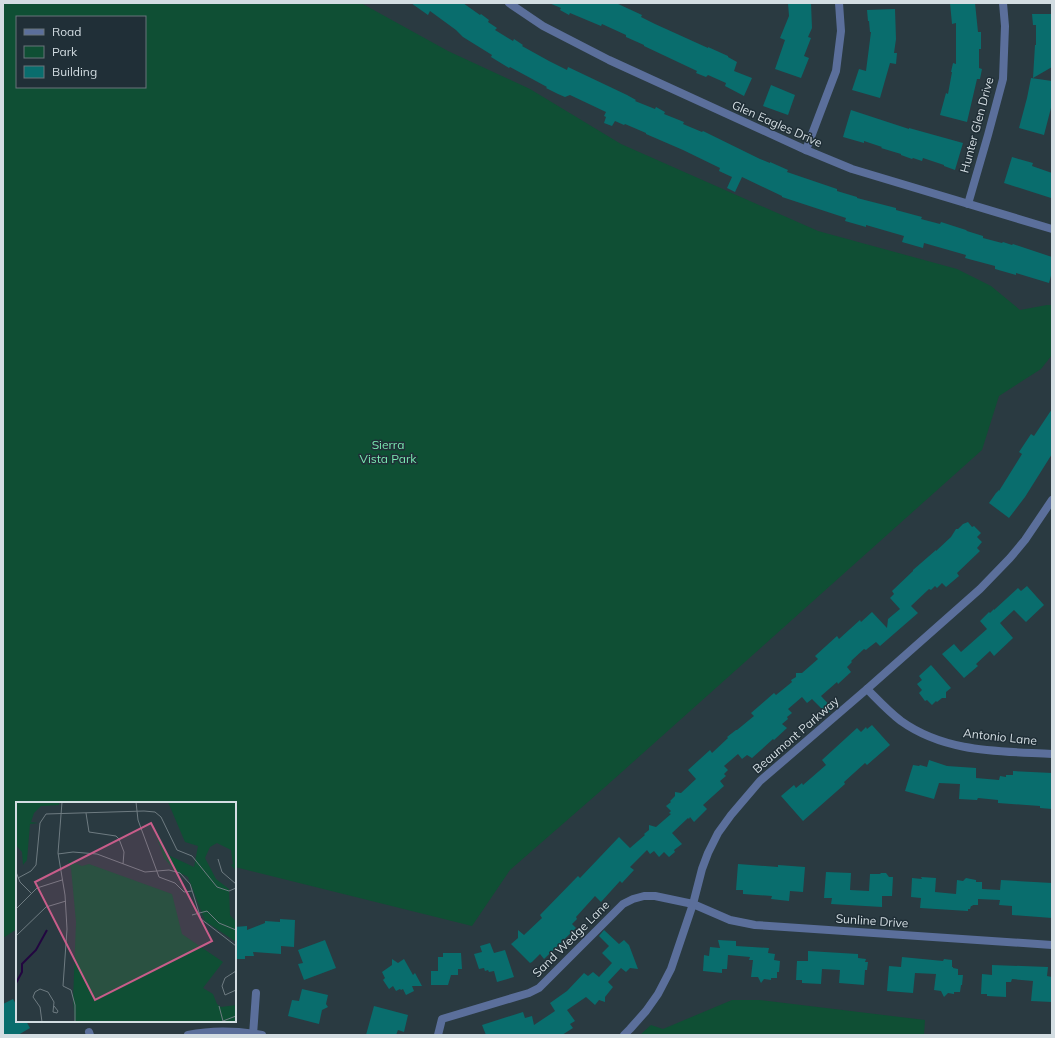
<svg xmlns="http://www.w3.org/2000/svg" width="1055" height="1038" font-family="Mulish,sans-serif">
<rect width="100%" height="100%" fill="#2a3a41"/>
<g fill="#0f4f34" fill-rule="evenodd">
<path d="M 3,3 L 361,3 L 448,51 L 530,89 L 621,144 L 818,231 L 957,269 L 991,286 L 1020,310 L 1047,305 L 1052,305 L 1052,355 L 1041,369 L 999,396 L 982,450 L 604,788 L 510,870 L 472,926 L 235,867 L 235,803 L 17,803 L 17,929 L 3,938 ZM 17,17 L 145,17 L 145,87 L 17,87 Z"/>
<path d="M 732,1000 L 759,1000 L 925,1020 L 924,1035 L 640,1035 L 651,1025 L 663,1029 Z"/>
</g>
<g fill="#096d6d">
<path d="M 411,3 L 463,3 L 480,15 L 481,14 L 489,20 L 488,22 L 497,28 L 495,30 L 513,41 L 514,39 L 523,45 L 522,46 L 549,61 L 567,70 L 568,67 L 627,95 L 636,100 L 635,101 L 655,109 L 656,107 L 665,112 L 664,114 L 684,122 L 683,124 L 702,132 L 703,131 L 760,159 L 770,163 L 770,162 L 788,170 L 787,172 L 837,189 L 837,191 L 857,197 L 857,198 L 896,208 L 896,210 L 922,217 L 921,219 L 940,224 L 941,222 L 966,230 L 967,231 L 983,236 L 983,238 L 1002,243 L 1003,242 L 1012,245 L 1013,244 L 1052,257 L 1052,272 L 1049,283 L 1016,273 L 1016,275 L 995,269 L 995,266 L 965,258 L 966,255 L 924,243 L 923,248 L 902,242 L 904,236 L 866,225 L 866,227 L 845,221 L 846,218 L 782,197 L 782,196 L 742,177 L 735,192 L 727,188 L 732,177 L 719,171 L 720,168 L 683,150 L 646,134 L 646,133 L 625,124 L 624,125 L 615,121 L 612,126 L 604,123 L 606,117 L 604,116 L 606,112 L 570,95 L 565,97 L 558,94 L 546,88 L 547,87 L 510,67 L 509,68 L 491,57 L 492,55 L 463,37 L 456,30 L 430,11 L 428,15 Z"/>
<path d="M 549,3 L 616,3 L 642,15 L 641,17 L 655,24 L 708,48 L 708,47 L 728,56 L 728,57 L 737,62 L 734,71 L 752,78 L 744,96 L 725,86 L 726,83 L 708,75 L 706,77 L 696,73 L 697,71 L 644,46 L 644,45 L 626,37 L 626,35 L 602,24 L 601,26 L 570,13 L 569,15 L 560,10 L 561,8 Z"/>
<path d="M 788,3 L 811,3 L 812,28 L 808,37 L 811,38 L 804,56 L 809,58 L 801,78 L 775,69 L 785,40 L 780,38 L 789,16 Z"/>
<path d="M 950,3 L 975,3 L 978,32 L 981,32 L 981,49 L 979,49 L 979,68 L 982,69 L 980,79 L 977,79 L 967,122 L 940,115 L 946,93 L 948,94 L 952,72 L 951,72 L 953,63 L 956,64 L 956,23 L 952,24 Z"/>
<path d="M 895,9 L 896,39 L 894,53 L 897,53 L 896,64 L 890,63 L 880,98 L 852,90 L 859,69 L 866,71 L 871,32 L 870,32 L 869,21 L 868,21 L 867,10 Z"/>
<path d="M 1032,14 L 1052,14 L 1052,67 L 1033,78 L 1035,45 L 1036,45 L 1036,25 L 1033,25 Z"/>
<path d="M 1031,78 L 1052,81 L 1052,104 L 1044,135 L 1019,128 L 1027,98 Z"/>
<path d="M 771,85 L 795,95 L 788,115 L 763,106 Z"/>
<path d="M 851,110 L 909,129 L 909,128 L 963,143 L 955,170 L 944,166 L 944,165 L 923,158 L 922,161 L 913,158 L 912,159 L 901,155 L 901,154 L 881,148 L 882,147 L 864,141 L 864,143 L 843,137 Z"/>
<path d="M 1012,157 L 1033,163 L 1032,166 L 1052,173 L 1052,193 L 1051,198 L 1004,183 Z"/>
<path d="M 1052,409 L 1052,454 L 1025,497 L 1009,518 L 989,503 L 996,493 L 999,490 L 999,491 L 1022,454 L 1019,452 L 1031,434 L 1034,436 Z"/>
<path d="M 968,522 L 972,527 L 974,526 L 981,533 L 977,537 L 982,542 L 977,548 L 980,551 L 957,573 L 959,576 L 946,587 L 942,583 L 937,588 L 935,586 L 931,590 L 929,589 L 911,606 L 918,613 L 880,646 L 876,642 L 867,649 L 866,650 L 864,649 L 851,661 L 852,662 L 847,667 L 851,672 L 838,684 L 837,682 L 821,696 L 833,709 L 827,714 L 812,699 L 807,703 L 802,697 L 788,709 L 792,713 L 787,717 L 788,719 L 782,724 L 787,728 L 774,740 L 773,739 L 752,758 L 747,755 L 742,759 L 738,754 L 724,766 L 728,770 L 724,774 L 726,776 L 720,781 L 724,786 L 703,805 L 707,809 L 694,822 L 690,817 L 689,819 L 688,818 L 672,833 L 682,844 L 674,850 L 675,852 L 669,857 L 664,852 L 659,857 L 654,851 L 650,854 L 647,850 L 630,867 L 634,870 L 622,883 L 620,881 L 601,902 L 595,896 L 576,917 L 577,919 L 572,924 L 576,928 L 544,959 L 540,954 L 532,962 L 530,963 L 511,944 L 518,938 L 518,930 L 524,935 L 542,918 L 540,915 L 578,876 L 580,878 L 619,837 L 630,848 L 645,835 L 644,834 L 649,830 L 649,825 L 656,827 L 671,814 L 669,813 L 671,811 L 666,806 L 671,802 L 670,801 L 675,796 L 675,792 L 681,793 L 696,779 L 688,770 L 710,750 L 712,753 L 728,738 L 727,737 L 736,730 L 737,730 L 754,716 L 751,713 L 774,693 L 776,695 L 792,682 L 791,680 L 796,677 L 796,673 L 802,673 L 818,659 L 815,656 L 837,636 L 839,639 L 860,620 L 861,622 L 872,612 L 887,628 L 888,619 L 900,609 L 890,598 L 894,594 L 892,591 L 913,571 L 913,570 L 936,550 L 936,551 L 951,537 L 956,529 L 958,529 L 963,524 Z"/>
<path d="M 1027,586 L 1044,605 L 1026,622 L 1014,610 L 1000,623 L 1013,638 L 994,656 L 990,651 L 976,664 L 978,666 L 964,678 L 942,654 L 954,644 L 961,652 L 987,629 L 980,621 L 989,612 L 990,613 L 994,609 L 994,610 L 1018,588 L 1021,591 Z"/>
<path d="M 931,665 L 951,688 L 946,692 L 946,698 L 942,698 L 937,702 L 936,701 L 932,705 L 927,700 L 925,701 L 919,693 L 922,690 L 917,684 L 922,680 L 919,676 Z"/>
<path d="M 872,725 L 890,745 L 867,765 L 865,763 L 844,782 L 845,784 L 803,821 L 781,796 L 794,785 L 796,788 L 802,783 L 803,785 L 826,765 L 822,760 L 857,728 L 861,732 L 866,727 L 867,729 Z"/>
<path d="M 929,760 L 947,766 L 976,768 L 976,778 L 999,780 L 1000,776 L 1006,777 L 1006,775 L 1013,775 L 1013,771 L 1052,773 L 1052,809 L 1040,808 L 1040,806 L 998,803 L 998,800 L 978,798 L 977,800 L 959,799 L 960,784 L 939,783 L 934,799 L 905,791 L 913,765 L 919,766 L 920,765 L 927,767 Z"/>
<path d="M 738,864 L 778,867 L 778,865 L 805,867 L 803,892 L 790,891 L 789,901 L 771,899 L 772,896 L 743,894 L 743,890 L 736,890 Z"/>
<path d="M 826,872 L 851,873 L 850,890 L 869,891 L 870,874 L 880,874 L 881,873 L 886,873 L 889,877 L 893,877 L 892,896 L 882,896 L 882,907 L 831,904 L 832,898 L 824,898 Z"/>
<path d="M 921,877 L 936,878 L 935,892 L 956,894 L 957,880 L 963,881 L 966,878 L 976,880 L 976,882 L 982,882 L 982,889 L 1000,890 L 1001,880 L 1052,883 L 1052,918 L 1012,915 L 1012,906 L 999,905 L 1000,900 L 978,899 L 978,905 L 973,905 L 972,906 L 971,906 L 970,909 L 968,909 L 968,911 L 920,908 L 921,898 L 911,897 L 912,878 L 922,879 Z"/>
<path d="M 280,919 L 295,920 L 294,947 L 281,946 L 281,954 L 253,952 L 254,956 L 245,956 L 245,959 L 236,959 L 235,927 L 247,926 L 247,930 L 265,923 L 265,921 L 280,922 Z"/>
<path d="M 604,930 L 619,944 L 624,940 L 629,945 L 638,969 L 630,968 L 626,972 L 621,968 L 608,982 L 613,987 L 605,997 L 605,1002 L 599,1000 L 595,1005 L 586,997 L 567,1010 L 575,1021 L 570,1024 L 573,1028 L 562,1035 L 486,1035 L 482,1025 L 523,1012 L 525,1018 L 532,1016 L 534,1025 L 555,1011 L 550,1003 L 567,991 L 584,973 L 588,976 L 593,972 L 599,977 L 612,963 L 602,953 L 609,946 L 599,936 Z"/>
<path d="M 325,940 L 336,968 L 304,980 L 298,964 L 303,963 L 298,950 Z"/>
<path d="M 718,940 L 736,941 L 736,946 L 769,948 L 768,953 L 775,954 L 774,960 L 780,961 L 779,972 L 777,972 L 777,978 L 771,978 L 771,980 L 764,979 L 761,983 L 758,977 L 751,977 L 753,960 L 749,960 L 750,957 L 728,955 L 727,969 L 722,969 L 722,973 L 703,971 L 704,955 L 709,956 L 710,947 L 720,948 Z"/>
<path d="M 490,943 L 494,953 L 505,950 L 514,977 L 497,982 L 494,971 L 489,972 L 488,970 L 485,971 L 484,968 L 479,969 L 474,954 L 482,952 L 480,946 Z"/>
<path d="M 808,951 L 858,954 L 858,958 L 866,959 L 865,962 L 868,962 L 867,970 L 865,970 L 864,985 L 839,983 L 840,970 L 822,969 L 821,984 L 802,983 L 802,980 L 796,980 L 797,961 L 808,961 Z"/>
<path d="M 443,953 L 461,953 L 462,969 L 458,969 L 458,975 L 451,975 L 448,985 L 431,985 L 431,971 L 438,971 L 438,957 L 443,957 Z"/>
<path d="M 902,957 L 943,961 L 944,959 L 952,960 L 952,967 L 953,967 L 953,968 L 958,969 L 958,975 L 963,975 L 962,985 L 961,985 L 960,992 L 954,992 L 954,994 L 948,993 L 944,997 L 941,991 L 934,990 L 936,974 L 915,973 L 913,993 L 887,991 L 889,966 L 901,967 Z"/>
<path d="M 392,959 L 398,963 L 404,959 L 413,975 L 415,973 L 422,986 L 412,986 L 414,991 L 406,995 L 403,989 L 401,990 L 400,989 L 396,991 L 393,986 L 389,989 L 383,980 L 385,978 L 382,972 L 392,965 Z"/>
<path d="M 992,965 L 1048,967 L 1047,976 L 1052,977 L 1052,1002 L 1031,1001 L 1033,981 L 1012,979 L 1011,982 L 1006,982 L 1006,997 L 987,996 L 987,994 L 981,994 L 982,974 L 992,975 Z"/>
<path d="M 302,989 L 328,995 L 326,1004 L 328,1007 L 322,1010 L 319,1024 L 288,1016 L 292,1000 L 299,1001 Z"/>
<path d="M 13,999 L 17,1006 L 17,1021 L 26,1021 L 30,1028 L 18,1035 L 3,1035 L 3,1004 Z"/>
<path d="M 374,1006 L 408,1015 L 404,1032 L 398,1030 L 396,1035 L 366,1035 Z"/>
</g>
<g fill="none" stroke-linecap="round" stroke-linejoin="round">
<g stroke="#5b6f9b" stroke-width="8">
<path d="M 509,3 L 543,26 L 609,60 L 806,150"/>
<path d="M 968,204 L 988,135 L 1003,79 L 1005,26 L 1003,3"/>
<path d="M 867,689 C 878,700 888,711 901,721 C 946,753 999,751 1052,754"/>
<path d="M 89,1032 L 90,1035"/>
<path d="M 253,1035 L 256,993"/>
<path d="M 438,1035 L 442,1019 L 529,993 L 539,988 L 623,904 L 633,899 L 644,896 L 655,896 L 693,904 L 730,920 L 755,925 L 1052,945"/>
</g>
<g stroke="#5b6f9b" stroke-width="8">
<path d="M 839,3 L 841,31 L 836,71 L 806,150 L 852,169 L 1052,229"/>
<path d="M 188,1035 C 212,1030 238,1031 262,1035"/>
<path d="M 624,1035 L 630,1029 L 646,1011 L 658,994 L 671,969 L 693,904 L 702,869 L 708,853 L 718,833 L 731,815 L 760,781 L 867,689 L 980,589 L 1010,558 L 1025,540 L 1052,500"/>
</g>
</g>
<g text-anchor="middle" stroke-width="3" stroke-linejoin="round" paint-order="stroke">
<g font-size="12" fill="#d3dde2" stroke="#202f37">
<text transform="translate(777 124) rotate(24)" y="4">Glen Eagles Drive</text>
<text transform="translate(977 125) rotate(-75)" y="4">Hunter Glen Drive</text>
<text transform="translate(796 735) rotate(-41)" y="4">Beaumont Parkway</text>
<text transform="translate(1000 737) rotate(6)" y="4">Antonio Lane</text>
<text transform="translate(872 921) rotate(4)" y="4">Sunline Drive</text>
<text transform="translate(571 939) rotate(-45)" y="4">Sand Wedge Lane</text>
</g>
<g font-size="12" fill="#7aeab2" stroke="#202f37">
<text x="388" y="449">Sierra<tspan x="388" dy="14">Vista Park</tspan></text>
</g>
</g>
<g transform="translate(16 802)">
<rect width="220" height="220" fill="#2a3a41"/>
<path d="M 0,0 L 43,1 L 43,3 L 25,4 L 18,11 L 15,20 L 22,21 L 14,22 L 11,58 L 7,63 L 6,50 L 0,43 ZM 152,0 L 220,0 L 220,69 L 215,63 L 217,62 L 215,48 L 201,41 L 194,45 L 189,56 L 200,77 L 213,87 L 214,113 L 220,120 L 220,140 L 189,119 L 172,75 L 157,67 L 148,56 L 141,36 L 143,35 L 152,53 L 178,65 L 182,44 L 169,40 ZM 52,58 L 66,64 L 73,62 L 156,92 L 166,132 L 207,160 L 187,186 L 197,192 L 201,202 L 205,205 L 220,203 L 220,220 L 59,220 L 57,198 L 60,120 L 55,66 Z" fill="#0f4f34"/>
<path fill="none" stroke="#220640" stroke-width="2" d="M 0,181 L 6,170 L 6,162 L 20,148 L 31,128"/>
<path fill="none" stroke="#6e7b81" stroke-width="1" d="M 46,0 L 42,51 L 49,93 L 51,127 L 47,184 L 55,188 L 59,203 L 59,220M 120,0 L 122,18 L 143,75 L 159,81 L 168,90 L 176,89M 70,11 L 73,30 L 100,34 L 103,37 L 108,50 L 107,62M 42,52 L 57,50 L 81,52 L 129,70 L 153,68 L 164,71 L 174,82 L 185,117 L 220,144M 202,57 L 206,70 L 220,82M 0,70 L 4,80 L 15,91M 2,76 L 15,69 L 20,63 L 24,21 L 30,12 L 128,9 L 139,10 L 145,15 L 161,48 L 176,54 L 201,85 L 213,89 L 220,86M 0,107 L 21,86 L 46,78M 176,113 L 191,109 L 203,121 L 220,128M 0,134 L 30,105 L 50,99M 220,169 L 209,176 L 206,184 L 209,193 L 220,188M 203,204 L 207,219M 207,219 L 220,214M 26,220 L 24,205 L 17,195 L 19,190 L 24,187 L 32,190 L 38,200 L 37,210 L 41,211 L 42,209 L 38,204"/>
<path fill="#c85d8a" fill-opacity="0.15" stroke="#c85d8a" stroke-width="2" d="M 135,21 L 196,139 L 79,198 L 19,80 Z"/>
<rect width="220" height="220" fill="none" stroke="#d3dde2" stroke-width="2"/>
</g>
<rect width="1055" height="1038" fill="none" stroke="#d3dde2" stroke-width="8"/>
<rect x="16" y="16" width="130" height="72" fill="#202f37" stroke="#68757b"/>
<rect x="24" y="29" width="20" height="6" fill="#5b6f9b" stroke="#68757b"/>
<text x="52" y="36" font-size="12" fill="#d3dde2">Road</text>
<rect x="24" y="46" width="20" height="12" fill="#0f4f34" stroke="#68757b"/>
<text x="52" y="56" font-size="12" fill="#d3dde2">Park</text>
<rect x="24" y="66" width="20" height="12" fill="#096d6d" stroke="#68757b"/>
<text x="52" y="76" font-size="12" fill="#d3dde2">Building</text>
</svg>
